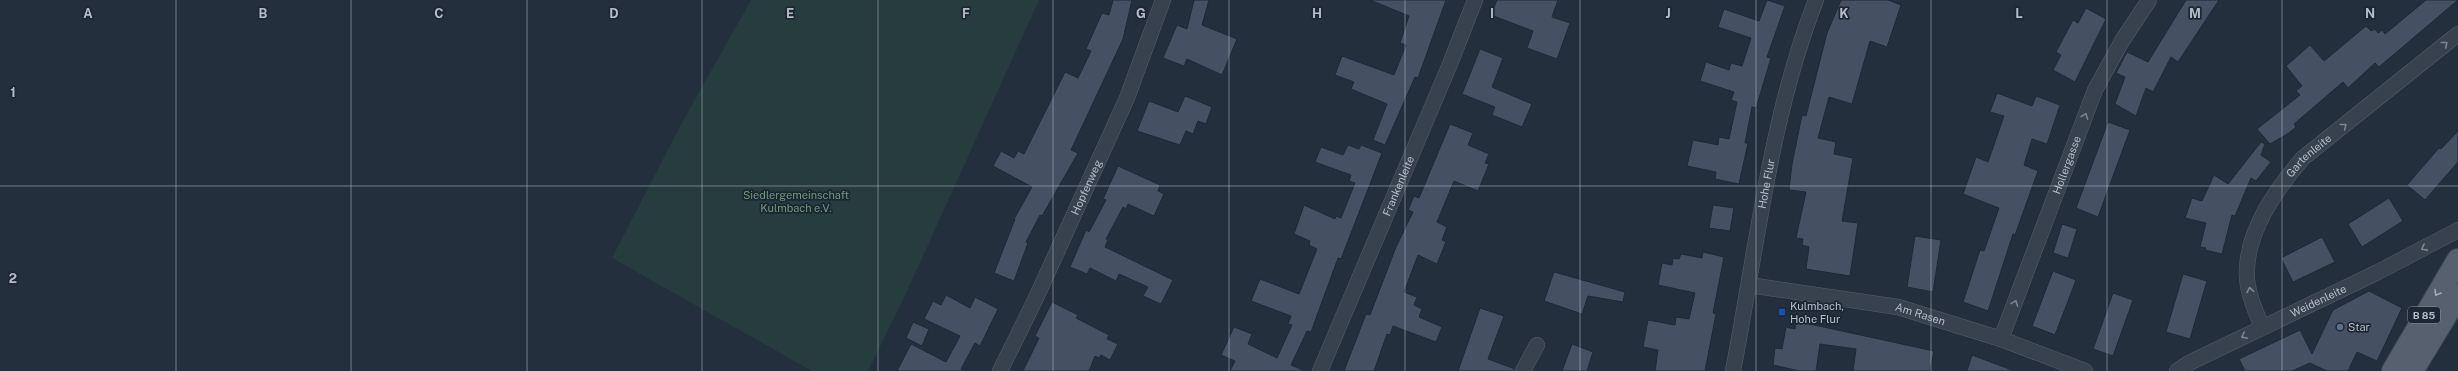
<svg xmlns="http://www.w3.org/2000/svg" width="2458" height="371" font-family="'Public Sans',sans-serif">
<rect width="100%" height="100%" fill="#242f3e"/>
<path fill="#263c3f" d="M 751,0 L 1039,0 L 903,300 L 868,371 L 812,371 L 612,258 L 679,128 Z"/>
<g fill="#455162" stroke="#1f2835">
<path d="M 1113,0 L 1132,0 L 1123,39 L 1071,150 L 1078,153 L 1042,216 L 1040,215 L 1026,242 L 1028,243 L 1014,281 L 994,273 L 1015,219 L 1014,219 L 1032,187 L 993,166 L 1001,151 L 1014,158 L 1018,151 L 1024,154 L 1065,72 L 1078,78 L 1091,51 L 1086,49 L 1102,13 L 1109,15 Z"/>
<path d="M 1194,0 L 1209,0 L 1202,25 L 1237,39 L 1222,75 L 1187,59 L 1184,66 L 1163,58 L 1177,25 L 1187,29 Z"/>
<path d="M 1370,0 L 1446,0 L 1418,78 L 1415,77 L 1385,145 L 1373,140 L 1387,104 L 1351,89 L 1354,82 L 1335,75 L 1342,56 L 1394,75 L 1406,45 L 1400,43 L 1409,16 Z"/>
<path d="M 1497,0 L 1558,0 L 1552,17 L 1570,23 L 1557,59 L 1527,48 L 1533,31 L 1491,15 Z"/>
<path d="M 1767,0 L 1785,6 L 1767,57 L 1771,58 L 1756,108 L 1752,107 L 1745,143 L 1748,143 L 1739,184 L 1715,179 L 1716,172 L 1687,166 L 1693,140 L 1718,145 L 1719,137 L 1729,139 L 1737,102 L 1731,100 L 1734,92 L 1700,81 L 1706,62 L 1729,70 L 1731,63 L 1742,66 L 1751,38 L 1718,27 L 1724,9 L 1759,21 Z"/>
<path d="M 1841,0 L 1888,0 L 1901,5 L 1887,47 L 1870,41 L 1852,104 L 1829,97 L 1818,138 L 1836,142 L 1834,154 L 1853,158 L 1842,221 L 1858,223 L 1850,276 L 1806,269 L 1809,247 L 1802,245 L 1803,239 L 1796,238 L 1806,192 L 1789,190 L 1792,164 L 1802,115 L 1806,116 L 1827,33 Z"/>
<path d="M 2186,0 L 2219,0 L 2178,62 L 2171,57 L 2153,92 L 2146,88 L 2136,116 L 2115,104 L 2125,77 L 2116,73 L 2127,52 L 2148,62 Z"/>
<path d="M 2426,0 L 2458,0 L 2379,67 L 2375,63 L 2348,88 L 2343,82 L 2294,124 L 2296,127 L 2289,133 L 2270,144 L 2257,129 L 2300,95 L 2296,91 L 2302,86 L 2286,66 L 2310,45 L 2324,61 L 2366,26 L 2371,31 L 2375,29 L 2378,33 L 2382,30 L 2385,34 Z"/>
<path d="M 2086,8 L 2106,19 L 2075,82 L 2053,70 L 2061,55 L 2056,52 L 2073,20 L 2078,23 Z"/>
<path d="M 1480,49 L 1503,58 L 1492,87 L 1532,104 L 1522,127 L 1492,115 L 1495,107 L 1462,94 Z"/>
<path d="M 1997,93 L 2032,106 L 2036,96 L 2060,105 L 2047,144 L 2032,139 L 2024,165 L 2038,171 L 2015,235 L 2013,234 L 1988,311 L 1963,302 L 1980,250 L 1984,251 L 1999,208 L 1963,194 L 1976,157 L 1988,162 L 2004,116 L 1990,112 Z"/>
<path d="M 1185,96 L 1212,107 L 1206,124 L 1198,121 L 1193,134 L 1186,131 L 1180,145 L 1137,131 L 1149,101 L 1178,112 Z"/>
<path d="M 2108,122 L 2130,130 L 2098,217 L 2076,208 Z"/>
<path d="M 1450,124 L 1473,133 L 1468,145 L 1489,154 L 1485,163 L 1489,164 L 1478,191 L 1454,181 L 1437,222 L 1447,227 L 1442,240 L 1446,242 L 1437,264 L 1418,255 L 1404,292 L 1417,297 L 1414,305 L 1422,309 L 1419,317 L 1442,327 L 1436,342 L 1393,326 L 1390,335 L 1387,334 L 1374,371 L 1344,371 L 1366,314 L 1370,315 L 1396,247 L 1413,212 L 1408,210 L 1414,196 L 1419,198 Z"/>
<path d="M 2458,131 L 2458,162 L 2425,200 L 2407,185 L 2439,148 L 2441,149 Z"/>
<path d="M 2261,142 L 2265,144 L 2261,155 L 2271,162 L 2256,181 L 2251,178 L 2235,216 L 2232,215 L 2222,254 L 2205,250 L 2206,248 L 2200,247 L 2206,223 L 2185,218 L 2192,198 L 2202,201 L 2214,175 L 2228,184 Z"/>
<path d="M 1348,145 L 1359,149 L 1361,145 L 1382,153 L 1341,259 L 1338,258 L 1311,332 L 1307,331 L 1291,365 L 1305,371 L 1230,371 L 1235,361 L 1221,355 L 1234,327 L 1252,334 L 1248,344 L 1277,358 L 1292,325 L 1288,324 L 1291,316 L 1251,301 L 1260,279 L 1299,294 L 1317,249 L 1309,245 L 1310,241 L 1294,234 L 1304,205 L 1335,219 L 1336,216 L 1341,218 L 1355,183 L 1349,181 L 1351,175 L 1315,162 L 1321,147 L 1343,155 Z"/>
<path d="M 1118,166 L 1160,185 L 1158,191 L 1164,194 L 1154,216 L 1128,204 L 1126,209 L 1123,207 L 1106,239 L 1108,240 L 1105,247 L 1173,280 L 1161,304 L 1143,296 L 1148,287 L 1119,274 L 1116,281 L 1090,268 L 1087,274 L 1070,267 L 1086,230 L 1089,232 L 1106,200 L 1103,199 Z"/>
<path d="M 2389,198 L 2403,221 L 2362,247 L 2348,224 Z"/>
<path d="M 1713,205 L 1734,208 L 1730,231 L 1709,228 Z"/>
<path d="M 2062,224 L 2077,229 L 2068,258 L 2053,253 Z"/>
<path d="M 1915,236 L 1941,240 L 1933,292 L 1907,287 Z"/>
<path d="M 2322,237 L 2335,262 L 2293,282 L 2281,258 Z"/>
<path d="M 1703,252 L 1724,257 L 1713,313 L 1716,314 L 1705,371 L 1655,371 L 1658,350 L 1643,347 L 1648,320 L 1675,325 L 1676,317 L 1689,319 L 1695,293 L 1658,285 L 1662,263 L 1672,265 L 1673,258 L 1679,259 L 1681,254 L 1702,258 Z"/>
<path d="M 2053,271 L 2076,280 L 2055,335 L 2032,326 Z"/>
<path d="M 1554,272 L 1625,292 L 1623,302 L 1588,296 L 1582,314 L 1544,301 Z"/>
<path d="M 2183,274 L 2207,281 L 2190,339 L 2166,332 Z"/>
<path d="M 2369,291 L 2402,308 L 2377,361 L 2357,352 L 2348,371 L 2327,371 L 2310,363 L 2292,371 L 2245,371 L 2239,359 L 2300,330 L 2312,354 L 2333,310 Z"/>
<path d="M 2113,293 L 2133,300 L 2113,356 L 2093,349 Z"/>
<path d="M 946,295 L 970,308 L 975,297 L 998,309 L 980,346 L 975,343 L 961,369 L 965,371 L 897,371 L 911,344 L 946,362 L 960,336 L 924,319 L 933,301 L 941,305 Z"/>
<path d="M 1052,302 L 1078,315 L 1076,318 L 1109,335 L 1107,339 L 1118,344 L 1110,360 L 1101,355 L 1099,358 L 1095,356 L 1089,371 L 1023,371 L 1039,338 L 1035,336 Z"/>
<path d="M 1480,308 L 1504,316 L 1488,359 L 1515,369 L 1514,371 L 1458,371 Z"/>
<path d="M 1796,321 L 1934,351 L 1930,371 L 1853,371 L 1856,349 L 1820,344 L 1816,371 L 1799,371 L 1773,365 L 1775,348 L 1782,349 L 1786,327 L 1795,329 Z"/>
<path d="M 913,322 L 929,329 L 922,346 L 906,338 Z"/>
<path d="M 1572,344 L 1593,352 L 1587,371 L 1562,371 Z"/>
<path d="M 1972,355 L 2012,370 L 2012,371 L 1967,371 Z"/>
</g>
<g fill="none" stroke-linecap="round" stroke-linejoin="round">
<g stroke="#565f6c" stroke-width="16">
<g id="street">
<path id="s1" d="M 1749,285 L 1898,307 L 2001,339 L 2085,371"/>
<path id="s2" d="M 2262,326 C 2254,309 2245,287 2247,268 C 2249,227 2277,188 2303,158 L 2458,34"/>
<path id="s3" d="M 2001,339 L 2095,90 L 2122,41 L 2149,0"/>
<path id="s4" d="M 1000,371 L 1036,298 L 1127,98 L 1163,0"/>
<path id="s5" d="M 1320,371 L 1450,64 L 1475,0"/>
<path d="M 1523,371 L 1537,345"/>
<path id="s6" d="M 1733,371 C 1757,247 1770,118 1816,0"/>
<path id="s7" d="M 2177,371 L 2189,363 L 2378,272 L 2458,230"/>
</g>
</g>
<g stroke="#414a57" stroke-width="24">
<g id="primary">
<path d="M 2393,371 L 2458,260"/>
<path d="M 2412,371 L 2458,295"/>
</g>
</g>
<use href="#street" stroke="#38414e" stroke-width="15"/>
<use href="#primary" stroke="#56606e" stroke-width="22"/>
</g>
<defs><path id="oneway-chevron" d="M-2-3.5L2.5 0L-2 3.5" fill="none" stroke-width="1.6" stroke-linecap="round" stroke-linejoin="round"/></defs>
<g stroke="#7c8592">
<use href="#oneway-chevron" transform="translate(2445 44) rotate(-39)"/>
<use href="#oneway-chevron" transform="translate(2085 116) rotate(-70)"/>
<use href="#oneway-chevron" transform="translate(2344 126) rotate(-39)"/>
<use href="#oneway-chevron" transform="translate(2424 248) rotate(152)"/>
<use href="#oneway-chevron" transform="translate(2250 290) rotate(-101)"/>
<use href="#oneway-chevron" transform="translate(2015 303) rotate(-69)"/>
<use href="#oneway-chevron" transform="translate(2244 336) rotate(153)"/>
</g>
<use stroke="#a1aab7" href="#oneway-chevron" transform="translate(2437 293) rotate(121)"/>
<path fill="none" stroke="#b4bcc9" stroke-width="1" stroke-opacity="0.55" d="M 176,0 L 176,371M 351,0 L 351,371M 527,0 L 527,371M 702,0 L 702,371M 878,0 L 878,371M 1053,0 L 1053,371M 1229,0 L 1229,371M 1405,0 L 1405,371M 1580,0 L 1580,371M 1756,0 L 1756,371M 1931,0 L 1931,371M 2107,0 L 2107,371M 2282,0 L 2282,371M 0,186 L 2458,186"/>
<rect fill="#1a4fb4" stroke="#1d2633" stroke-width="1.5" x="1778" y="308" width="8" height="8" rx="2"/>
<circle fill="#5c6f8a" stroke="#1d2633" stroke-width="1.5" cx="2340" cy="327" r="4"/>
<g text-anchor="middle" stroke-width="3.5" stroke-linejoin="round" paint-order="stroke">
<rect fill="#1d2633" stroke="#878f9c" stroke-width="1" x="2408" y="307" width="32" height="16" rx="3"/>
<g font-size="10" font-weight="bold" fill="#b4bcc9">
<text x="2424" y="319">B 85</text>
</g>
<g font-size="11" fill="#b4bcc9" stroke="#1d2633">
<text dy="4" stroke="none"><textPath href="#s2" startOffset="192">Gartenleite</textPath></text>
<text dy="4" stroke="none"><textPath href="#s3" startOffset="186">Hollergasse</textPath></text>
<text dy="4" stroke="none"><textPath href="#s6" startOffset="190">Hohe Flur</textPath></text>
<text dy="4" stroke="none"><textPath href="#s5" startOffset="201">Frankenleite</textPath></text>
<text dy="4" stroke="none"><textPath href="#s4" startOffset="203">Hopfenweg</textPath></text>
<text dy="4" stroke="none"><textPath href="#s7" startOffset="158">Weidenleite</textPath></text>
<text dy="4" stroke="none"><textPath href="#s1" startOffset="174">Am Rasen</textPath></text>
</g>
<g font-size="11" fill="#6b9a76" stroke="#1d2633">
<text x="796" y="199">Siedlergemeinschaft<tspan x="796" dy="13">Kulmbach e.V.</tspan></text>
</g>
<g font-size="11" fill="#b4bcc9" stroke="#1d2633" text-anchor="start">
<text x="1790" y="310">Kulmbach,<tspan x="1790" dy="13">Hohe Flur</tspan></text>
<text x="2348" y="331">Star</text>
</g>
</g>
<g font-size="13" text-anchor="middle" font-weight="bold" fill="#b4bcc9" stroke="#1d2633" stroke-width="3.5" stroke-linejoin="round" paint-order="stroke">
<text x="88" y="18">A</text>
<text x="263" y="18">B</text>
<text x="439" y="18">C</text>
<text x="614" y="18">D</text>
<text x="790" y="18">E</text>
<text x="966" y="18">F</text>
<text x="1141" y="18">G</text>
<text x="1317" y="18">H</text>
<text x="1492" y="18">I</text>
<text x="1668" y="18">J</text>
<text x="1844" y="18">K</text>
<text x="2019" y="18">L</text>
<text x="2195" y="18">M</text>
<text x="2370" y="18">N</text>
<text x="13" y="97">1</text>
<text x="13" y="283">2</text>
</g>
</svg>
